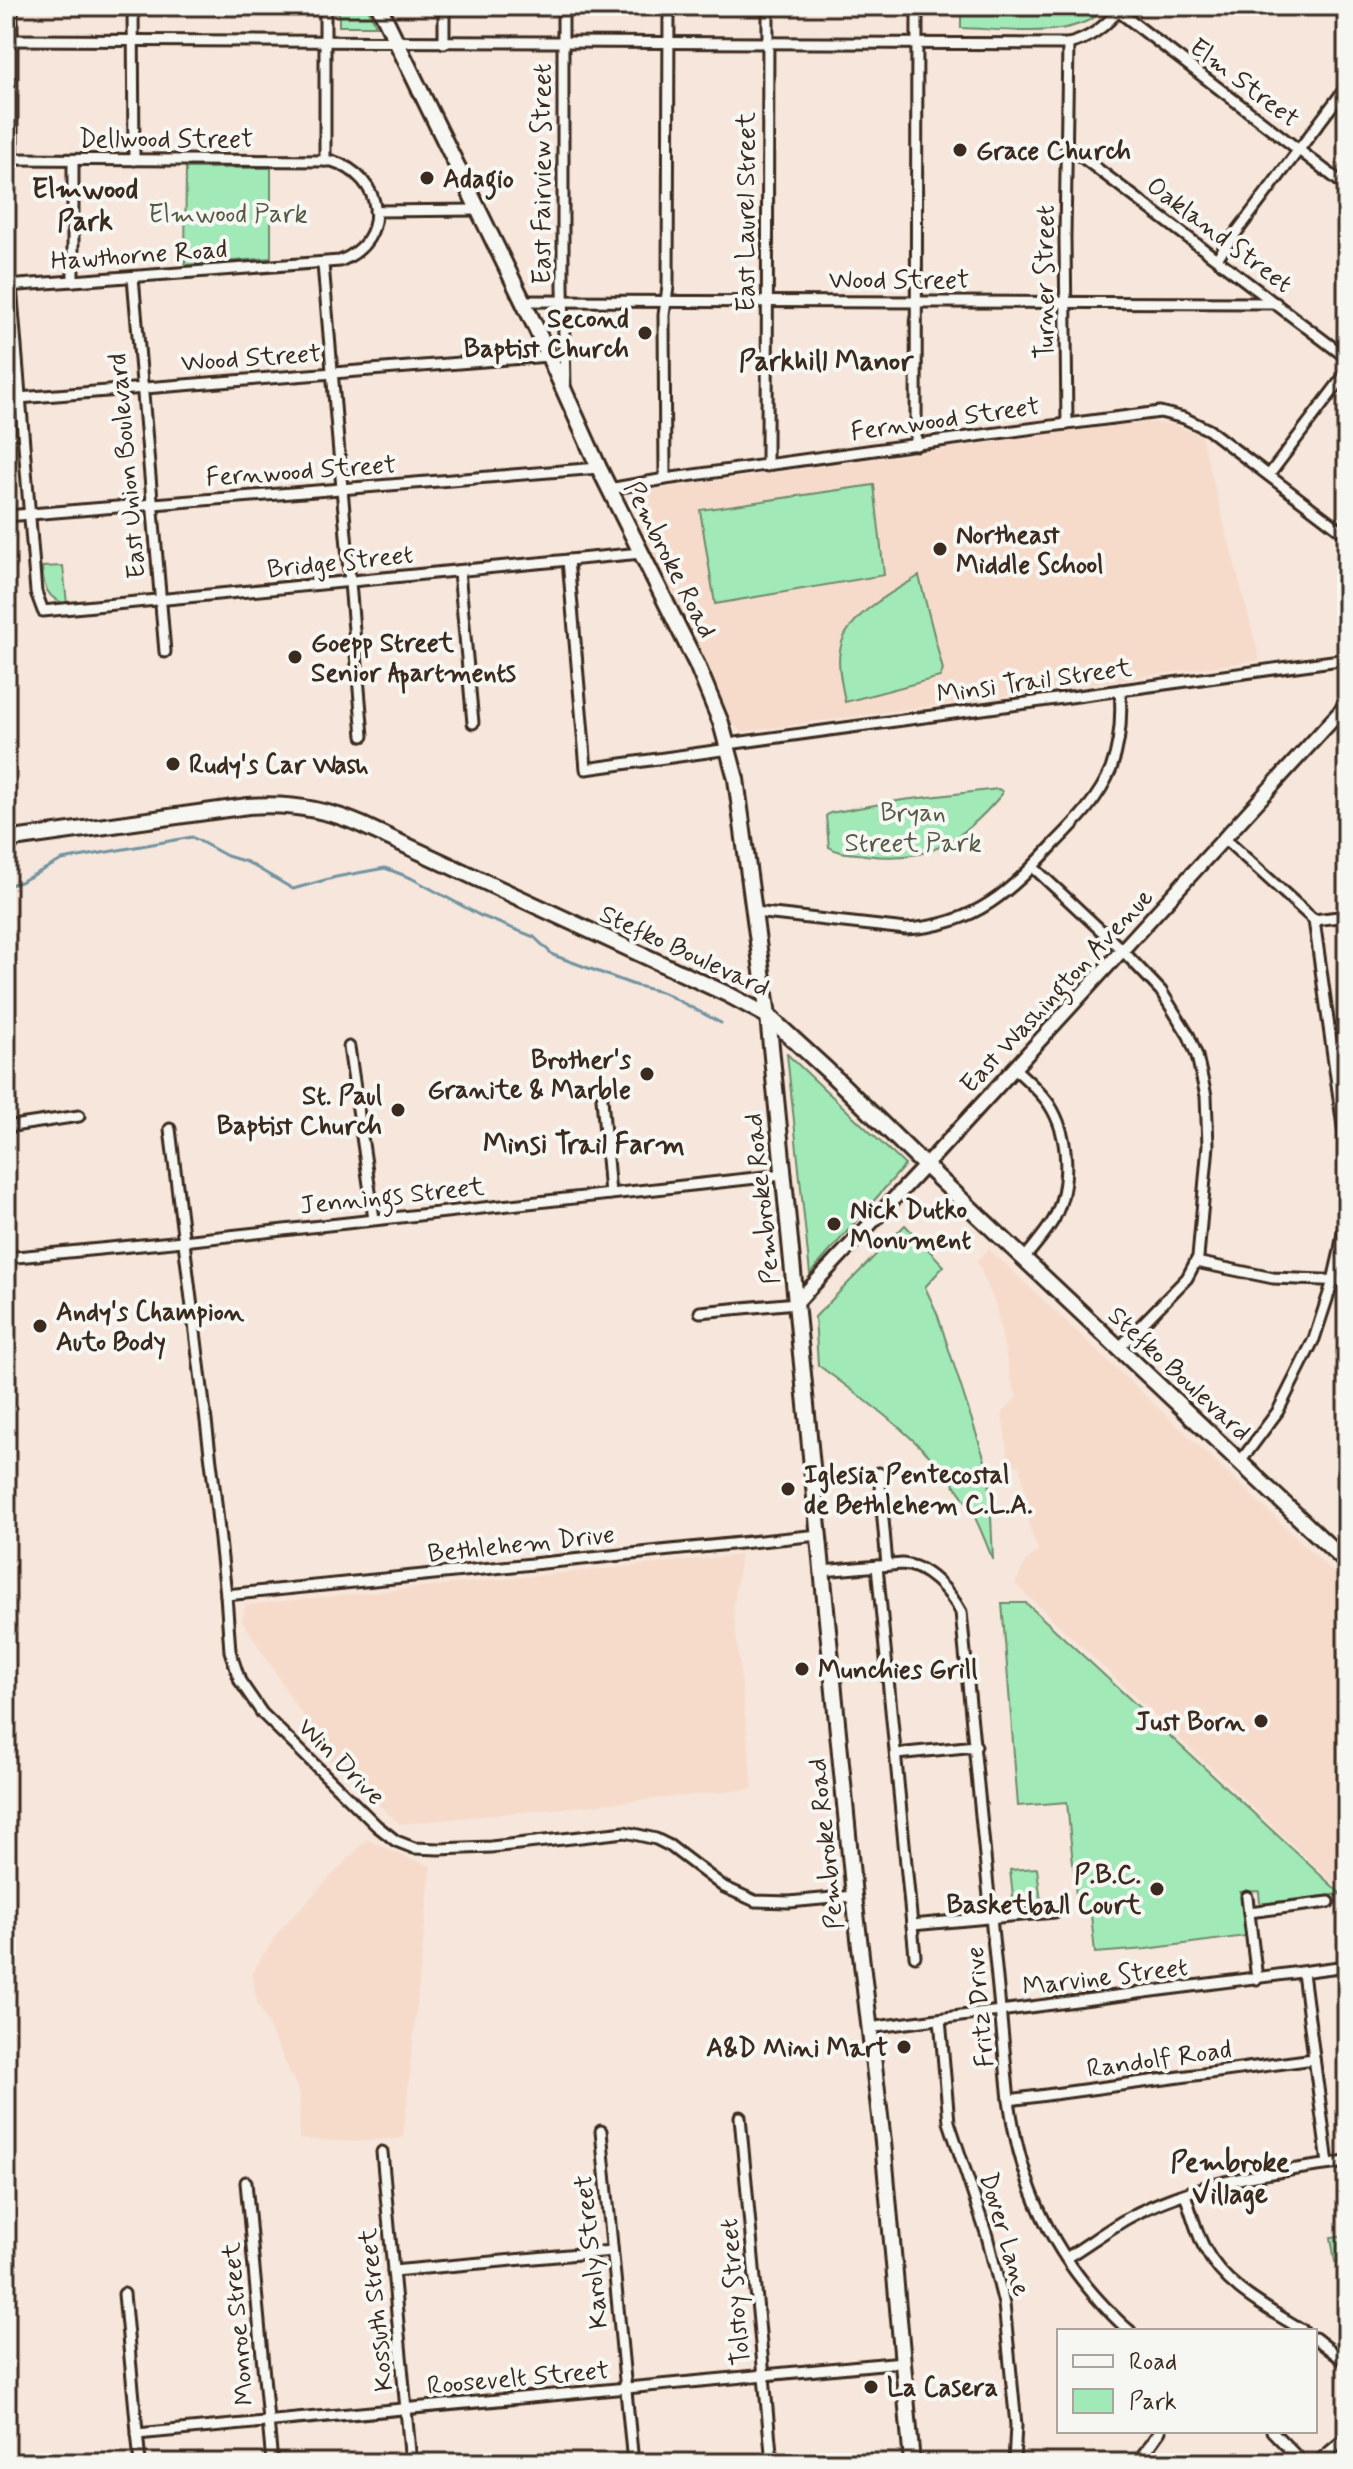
<svg xmlns="http://www.w3.org/2000/svg" width="1353" height="2469" font-family="Mynerve,sans-serif">
<rect width="100%" height="100%" fill="#f6e6db"/>
<filter id="ink" filterUnits="userSpaceOnUse"><feTurbulence type="fractalNoise" baseFrequency=".0125" numOctaves="2"/><feDisplacementMap in="SourceGraphic" scale="16" xChannelSelector="R" yChannelSelector="G"/><feConvolveMatrix kernelMatrix="1 2 1 2 8 2 1 2 1" color-interpolation-filters="sRGB"/></filter>
<g filter="url(#ink)">
<g fill="#f6dbcb">
<path d="M 1138,422 L 1174,424 L 1201,435 L 1260,660 L 742,732 L 730,722 L 711,677 L 630,509 L 635,495 L 642,491 Z"/>
<path d="M 989,1249 L 1347,1585 L 1347,1896 L 1015,1584 L 1026,1561 L 1038,1551 L 1029,1526 L 1029,1511 L 1020,1465 L 1009,1467 L 1002,1412 L 1017,1397 L 1011,1381 L 996,1306 L 977,1261 Z"/>
<path d="M 741,1555 L 733,1607 L 753,1789 L 400,1824 L 330,1759 L 242,1620 L 246,1605 Z"/>
<path d="M 367,1839 L 393,1852 L 431,1866 L 403,2138 L 353,2142 L 299,2139 L 300,2094 L 257,2002 L 252,1973 L 279,1931 Z"/>
</g>
<g fill="#a1eab8" stroke="#6e8a6b" stroke-width="2">
<path d="M 339,6 L 367,6 L 376,26 L 339,26 Z"/>
<path d="M 961,6 L 1108,6 C 1076,42 1006,29 961,28 Z"/>
<path d="M 186,168 L 271,168 L 271,258 L 185,265 Z"/>
<path d="M 874,485 L 884,575 L 715,604 L 700,510 Z"/>
<path d="M 63,566 L 67,604 C 47,600 43,585 42,567 Z"/>
<path d="M 919,576 L 943,670 L 940,677 L 845,702 C 842,684 836,663 841,646 C 848,615 894,591 919,576 Z"/>
<path d="M 998,789 L 1002,791 L 1002,794 C 961,842 929,864 865,855 C 853,853 839,854 829,847 L 826,816 L 830,813 L 903,800 Z"/>
<path d="M 787,1054 L 905,1165 L 810,1274 Z"/>
<path d="M 905,1225 L 944,1266 L 925,1287 L 937,1313 L 989,1473 L 993,1560 C 985,1541 978,1520 967,1503 C 930,1445 872,1405 818,1365 L 815,1317 Z"/>
<path d="M 1002,1603 L 1026,1603 L 1341,1894 L 1260,1904 L 1259,1891 L 1240,1892 L 1246,1936 L 1146,1949 L 1095,1953 L 1091,1915 L 1078,1916 L 1067,1802 L 1018,1806 Z"/>
<path d="M 1037,1868 L 1041,1903 L 1014,1906 L 1010,1870 Z"/>
<path d="M 1347,2235 L 1347,2261 L 1335,2262 L 1331,2237 Z"/>
</g>
<g fill="none" stroke-linecap="round" stroke-linejoin="round">
<path stroke="#7293a1" stroke-width="3" d="M 6,886 L 20,882 L 62,860 L 192,837 L 227,856 L 247,862 L 293,889 L 336,877 L 385,868 L 411,878 L 479,915 L 534,937 L 553,955 L 634,985 L 664,993 L 721,1023"/>
<g stroke="#3b2a1e" stroke-width="15">
<g id="street">
<path d="M 12,6 L 12,159"/>
<path d="M 133,6 L 134,160"/>
<path d="M 563,6 L 563,286 L 565,387"/>
<path d="M 1338,6 L 1347,13"/>
<path d="M 1118,11 L 1347,187"/>
<path d="M 6,40 L 1068,44 C 1091,39 1108,24 1122,6"/>
<path d="M 444,43 L 444,6"/>
<path d="M 1066,145 L 1347,358"/>
<path d="M 6,159 L 332,161 C 384,177 393,240 340,261 L 6,286"/>
<path d="M 325,161 L 325,6"/>
<path d="M 375,211 L 479,210"/>
<path d="M 1217,258 L 1347,86"/>
<path d="M 323,264 L 363,736"/>
<path d="M 133,277 L 165,652"/>
<path d="M 73,281 L 73,160"/>
<path d="M 11,285 L 36,592 L 43,611 L 641,553"/>
<path d="M 523,301 L 1276,303"/>
<path d="M 6,399 L 548,356"/>
<path d="M 1067,424 L 1065,237 L 1068,44"/>
<path d="M 916,445 L 917,6"/>
<path d="M 767,466 L 768,6"/>
<path d="M 1269,475 L 1347,372"/>
<path d="M 665,479 L 664,315 L 668,287 L 669,6"/>
<path d="M 609,489 L 665,479 L 990,434 L 1160,412 L 1184,418 L 1209,430 L 1347,535"/>
<path d="M 6,516 L 599,468"/>
<path d="M 568,560 L 586,769 L 729,749"/>
<path d="M 459,571 L 473,723"/>
<path d="M 728,744 L 1347,659"/>
<path d="M 1225,839 L 1314,920 L 1344,1134 L 1346,1178 L 1345,1221 L 1339,1255 L 1333,1281 L 1314,1339 L 1278,1411 L 1240,1462"/>
<path d="M 1033,867 L 1122,950 L 1161,991 L 1189,1036 L 1197,1056 L 1206,1096 L 1208,1145 L 1198,1257 L 1187,1278 L 1118,1349"/>
<path d="M 755,912 L 906,929 C 977,925 1010,891 1056,842 C 1078,820 1099,798 1111,769 C 1120,744 1122,716 1120,690"/>
<path d="M 1314,920 L 1347,916"/>
<path d="M 349,1047 L 374,1219"/>
<path d="M 1014,1068 C 1026,1079 1040,1091 1049,1104 C 1070,1136 1071,1185 1054,1219 C 1046,1233 1034,1246 1024,1259"/>
<path d="M 602,1098 L 610,1194"/>
<path d="M 6,1127 L 79,1116"/>
<path d="M 170,1129 L 215,1494 L 226,1595 L 230,1651 L 240,1681 L 262,1713 L 377,1826 L 396,1841 L 414,1848 L 439,1849 L 491,1847 L 625,1832 L 656,1839 L 670,1846 L 724,1887 L 755,1901 L 789,1902 L 854,1896"/>
<path d="M 6,1258 L 183,1241 L 783,1175"/>
<path d="M 1196,1262 L 1273,1278 L 1347,1281"/>
<path d="M 700,1312 L 796,1303"/>
<path d="M 879,1473 L 887,1565"/>
<path d="M 877,1566 L 915,1956"/>
<path d="M 822,1571 L 902,1564 C 926,1565 950,1591 961,1612 L 1009,2100 C 1019,2175 1045,2239 1095,2296 C 1106,2308 1117,2321 1130,2331"/>
<path d="M 226,1595 L 819,1535"/>
<path d="M 896,1754 L 976,1746"/>
<path d="M 1247,1897 L 1257,1979"/>
<path d="M 1249,1912 L 1329,1902"/>
<path d="M 912,1925 L 1055,1912"/>
<path d="M 1303,1973 L 1328,2164"/>
<path d="M 940,2019 L 949,2122 L 987,2236 L 1004,2304 L 1016,2425 L 1014,2463"/>
<path d="M 868,2028 L 1347,1966"/>
<path d="M 1009,2100 L 1314,2059"/>
<path d="M 740,2117 L 772,2463"/>
<path d="M 601,2131 L 633,2463"/>
<path d="M 382,2152 L 411,2463"/>
<path d="M 246,2182 L 272,2463"/>
<path d="M 1185,2194 C 1191,2212 1196,2231 1204,2247 C 1225,2288 1267,2308 1304,2331"/>
<path d="M 1066,2258 C 1087,2245 1107,2230 1128,2218 C 1195,2181 1272,2172 1347,2162"/>
<path d="M 393,2271 L 612,2251"/>
<path d="M 124,2294 L 140,2463"/>
<path d="M 1315,2338 L 1347,2363"/>
<path d="M 1272,2431 L 1303,2463"/>
<path d="M 137,2434 L 903,2362"/>
<path d="M 1137,2463 L 1160,2431"/>
<path d="M 1316,2463 L 1347,2437"/>
</g>
</g>
<g stroke="#3b2a1e" stroke-width="18">
<path id="secondary" d="M 796,1303 L 935,1155 L 1347,704"/>
</g>
<g stroke="#3b2a1e" stroke-width="20">
<g id="primary">
<path d="M 379,6 L 536,328 L 599,468 L 697,665 L 721,723 L 736,779 L 768,1016 L 854,1896 L 883,2142 L 912,2463"/>
<path d="M 6,840 L 248,806 C 287,803 326,809 362,825 L 729,995 L 768,1016 L 827,1070 L 915,1156 L 1347,1563"/>
</g>
</g>
<use href="#street" stroke="#f6f6f2" stroke-width="9"/>
<use href="#secondary" stroke="#f6f6f2" stroke-width="12"/>
<use href="#primary" stroke="#f6f6f2" stroke-width="14"/>
</g>
</g>
<g fill="#3b2a1e" stroke="#f6f6f2" stroke-width="3">
<circle cx="960" cy="150" r="8"/>
<circle cx="427" cy="178" r="8"/>
<circle cx="645" cy="333" r="8"/>
<circle cx="940" cy="549" r="8"/>
<circle cx="295" cy="657" r="8"/>
<circle cx="173" cy="764" r="8"/>
<circle cx="647" cy="1074" r="8"/>
<circle cx="398" cy="1110" r="8"/>
<circle cx="834" cy="1224" r="8"/>
<circle cx="40" cy="1326" r="8"/>
<circle cx="788" cy="1489" r="8"/>
<circle cx="802" cy="1669" r="8"/>
<circle cx="1261" cy="1721" r="8"/>
<circle cx="1157" cy="1889" r="8"/>
<circle cx="904" cy="2047" r="8"/>
<circle cx="871" cy="2387" r="8"/>
</g>
<g text-anchor="middle" stroke-width="8" stroke-linejoin="round" paint-order="stroke">
<g font-size="26" fill="#3b2a1e" stroke="#f6f6f2">
<text transform="translate(1245 82) rotate(37)" y="9">Elm Street</text>
<text x="166" y="147">Dellwood Street</text>
<text transform="translate(541 174) rotate(-90)" y="9">East Fairview Street</text>
<text transform="translate(745 212) rotate(-90)" y="9">East Laurel Street</text>
<text transform="translate(1220 234) rotate(37)" y="9">Oakland Street</text>
<text transform="translate(139 254) rotate(-4)" y="9">Hawthorne Road</text>
<text x="899" y="288">Wood Street</text>
<text transform="translate(1044 282) rotate(-90)" y="9">Turner Street</text>
<text transform="translate(251 357) rotate(-4)" y="9">Wood Street</text>
<text transform="translate(945 418) rotate(-8)" y="9">Fernwood Street</text>
<text transform="translate(126 466) rotate(-95)" y="9">East Union Boulevard</text>
<text transform="translate(301 470) rotate(-4)" y="9">Fernwood Street</text>
<text transform="translate(671 559) rotate(63)" y="9">Pembroke Road</text>
<text transform="translate(340 561) rotate(-6)" y="9">Bridge Street</text>
<text transform="translate(1034 680) rotate(-8)" y="9">Minsi Trail Street</text>
<text transform="translate(685 950) rotate(25)" y="9">Stefko Boulevard</text>
<text transform="translate(1056 990) rotate(-47)" y="9">East Washington Avenue</text>
<text transform="translate(392 1195) rotate(-6)" y="9">Jennings Street</text>
<text transform="translate(761 1199) rotate(-96)" y="9">Pembroke Road</text>
<text transform="translate(1180 1373) rotate(43)" y="9">Stefko Boulevard</text>
<text transform="translate(521 1543) rotate(-6)" y="9">Bethlehem Drive</text>
<text transform="translate(342 1761) rotate(45)" y="9">Win Drive</text>
<text transform="translate(825 1844) rotate(-96)" y="9">Pembroke Road</text>
<text transform="translate(1105 1976) rotate(-7)" y="9">Marvine Street</text>
<text transform="translate(979 2007) rotate(-95)" y="9">Fritz Drive</text>
<text transform="translate(1159 2058) rotate(-8)" y="9">Randolf Road</text>
<text transform="translate(1006 2234) rotate(74)" y="9">Dover Lane</text>
<text transform="translate(590 2252) rotate(-96)" y="9">Karoly Street</text>
<text transform="translate(734 2292) rotate(-95)" y="9">Tolstoy Street</text>
<text transform="translate(375 2310) rotate(-96)" y="9">Kossuth Street</text>
<text transform="translate(237 2324) rotate(-95)" y="9">Monroe Street</text>
<text transform="translate(518 2377) rotate(-5)" y="9">Roosevelt Street</text>
</g>
<g font-size="26" font-weight="bold" fill="#3b2a1e" stroke="#f6f6f2" text-anchor="start">
<text x="976" y="159">Grace Church</text>
<text x="443" y="187">Adagio</text>
<text x="629" y="327" text-anchor="end">Second<tspan x="629" dy="30">Baptist Church</tspan></text>
<text x="956" y="543">Northeast<tspan x="956" dy="30">Middle School</tspan></text>
<text x="311" y="651">Goepp Street<tspan x="311" dy="30">Senior Apartments</tspan></text>
<text x="189" y="773">Rudy's Car Wash</text>
<text x="631" y="1068" text-anchor="end">Brother's<tspan x="631" dy="30">Granite &amp; Marble</tspan></text>
<text x="382" y="1104" text-anchor="end">St. Paul<tspan x="382" dy="30">Baptist Church</tspan></text>
<text x="850" y="1218">Nick Dutko<tspan x="850" dy="30">Monument</tspan></text>
<text x="56" y="1320">Andy's Champion<tspan x="56" dy="30">Auto Body</tspan></text>
<text x="804" y="1483">Iglesia Pentecostal<tspan x="804" dy="30">de Bethlehem C.L.A.</tspan></text>
<text x="818" y="1678">Munchies Grill</text>
<text x="1245" y="1730" text-anchor="end">Just Born</text>
<text x="1141" y="1883" text-anchor="end">P.B.C.<tspan x="1141" dy="30">Basketball Court</tspan></text>
<text x="888" y="2056" text-anchor="end">A&amp;D Mini Mart</text>
<text x="887" y="2396">La Casera</text>
</g>
<g font-size="26" fill="#545a44" stroke="#f6f6f2">
<text x="228" y="222">Elmwood Park</text>
<text x="913" y="821">Bryan<tspan x="913" dy="30">Street Park</tspan></text>
</g>
<g font-size="28" font-weight="bold" fill="#3b2a1e" stroke="#f6f6f2">
<text x="85" y="198">Elmwood<tspan x="85" dy="32">Park</tspan></text>
<text x="826" y="370">Parkhill Manor</text>
<text x="584" y="1153">Minsi Trail Farm</text>
<text x="1230" y="2171">Pembroke<tspan x="1230" dy="32">Village</tspan></text>
</g>
</g>
<rect width="1353" height="2469" fill="none" stroke="#f6f6f2" stroke-width="32"/>
<rect x="16" y="16" width="1321" height="2437" fill="none" stroke="#3b2a1e" stroke-width="3" filter="url(#ink)"/>
<rect x="1057" y="2329" width="260" height="104" fill="#f6f6f2" stroke="#aba49d" stroke-width="2"/>
<rect x="1073" y="2355" width="40" height="12" fill="#f6f6f2" stroke="#aba49d" stroke-width="2"/>
<text x="1129" y="2369" font-size="24" fill="#3b2a1e">Road</text>
<rect x="1073" y="2389" width="40" height="24" fill="#a1eab8" stroke="#aba49d" stroke-width="2"/>
<text x="1129" y="2409" font-size="24" fill="#3b2a1e">Park</text>
</svg>
